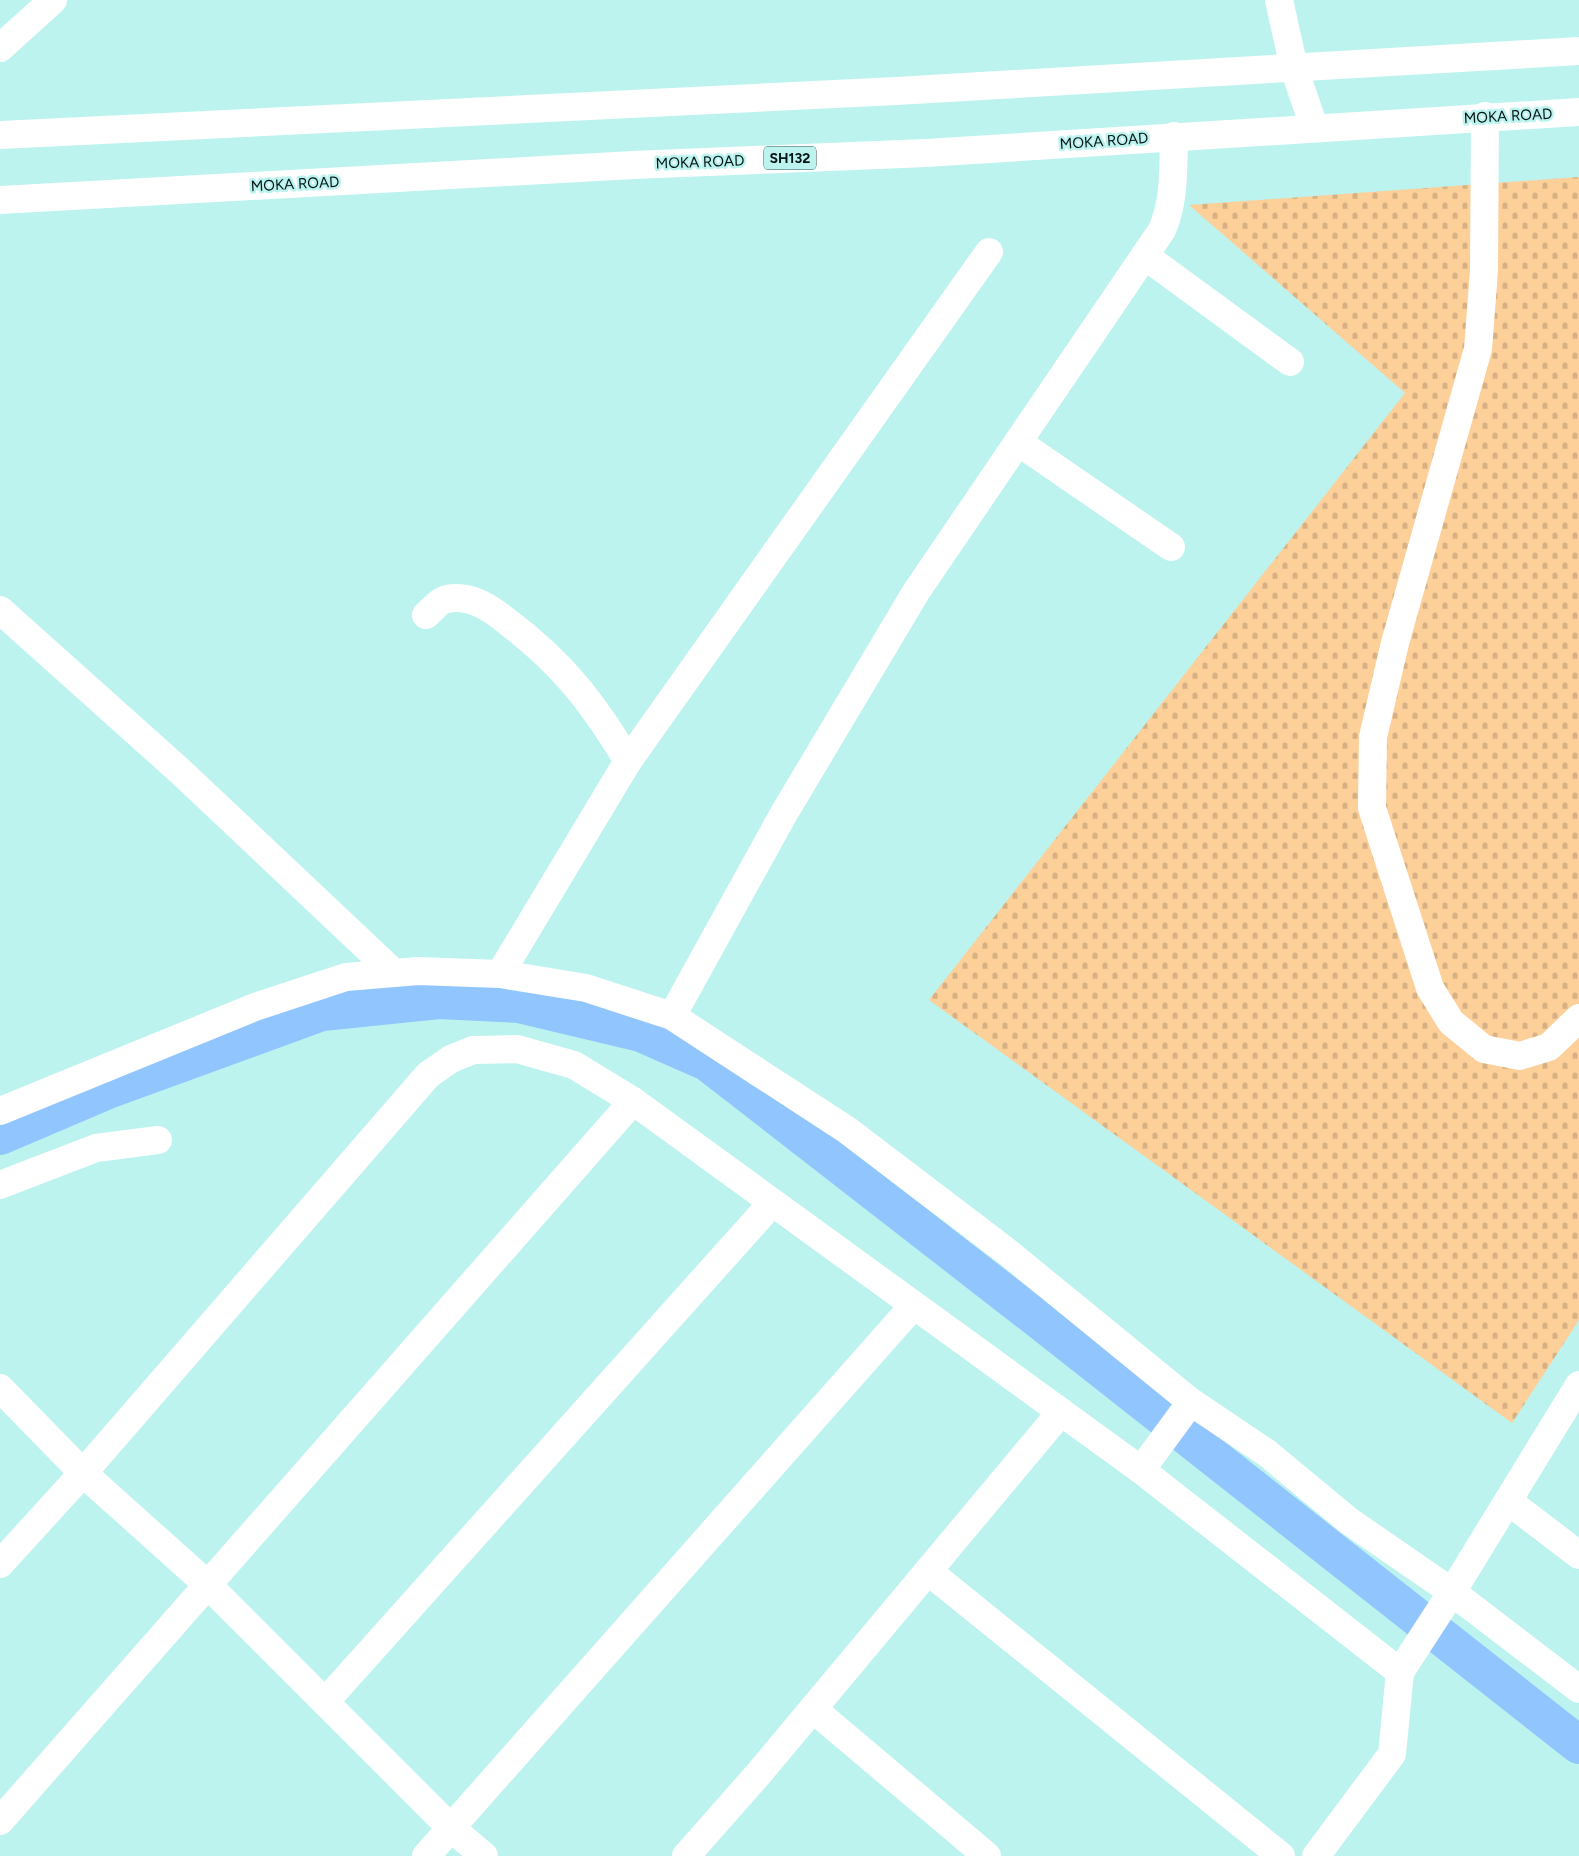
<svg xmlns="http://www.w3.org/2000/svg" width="1579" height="1856" font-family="Figtree,sans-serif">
<defs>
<pattern id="cemetery-stones" width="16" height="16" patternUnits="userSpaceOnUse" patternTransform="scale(1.25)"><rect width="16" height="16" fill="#fdcf99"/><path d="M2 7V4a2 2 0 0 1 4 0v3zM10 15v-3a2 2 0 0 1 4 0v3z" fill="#d7b183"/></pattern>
</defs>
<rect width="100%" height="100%" fill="#bcf3ef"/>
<path fill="url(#cemetery-stones)" d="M 1579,177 L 1579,1320 L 1512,1423 L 929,1000 L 1405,393 L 1189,205 Z"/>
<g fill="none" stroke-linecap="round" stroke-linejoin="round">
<path stroke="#91c5fd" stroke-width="38" d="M 0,1136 L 108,1090 L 322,1012 L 439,1000 L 519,1004 L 641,1033 L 707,1062 L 1043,1323 L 1579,1745"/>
<g stroke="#fff" stroke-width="28">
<path d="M 1279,0 L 1294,68 L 1314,127"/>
<path d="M 0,48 L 53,0"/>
<path d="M 1485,116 L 1484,271 L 1478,349 L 1395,643 L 1373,737 L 1372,808 L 1430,988 L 1451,1022 L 1484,1049 L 1520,1056 L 1549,1047 L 1579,1018"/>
<path d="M 1145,256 L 1290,362"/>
<path d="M 1018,442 L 1171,547"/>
<path d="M 0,610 L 181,772 L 394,973"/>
<path d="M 426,615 C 432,610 440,600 447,599 C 471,594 492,609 509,623 C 563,664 593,703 628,761"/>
<path d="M 500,974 L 628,761 L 989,252"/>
<path d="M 672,1016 L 783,815 L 916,592 L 1162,230 C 1175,200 1173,169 1174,136"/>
<path d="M 0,1111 L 255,1007 L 346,977 L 418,971 L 500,974 L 586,988 L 672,1016 L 847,1130 L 1006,1251 L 1191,1402 L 1267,1453 L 1349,1521 L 1452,1592 L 1579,1689"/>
<path d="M 0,1185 L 96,1148 L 158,1140"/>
<path d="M 0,1388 L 83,1473 L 208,1585 L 451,1828 L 484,1856"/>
<path d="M 1141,1470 L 1191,1402"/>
<path d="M 1508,1501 L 1579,1555"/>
<path d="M 0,1564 L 83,1473 L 428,1075 L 451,1059 L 473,1050 L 517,1049 L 574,1065 L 633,1101 L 1141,1470 L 1400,1672"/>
<path d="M 928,1571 L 1281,1856"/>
<path d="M 325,1702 L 772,1203"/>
<path d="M 813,1709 L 987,1856"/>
<path d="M 0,1821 L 633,1101"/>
<path d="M 426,1856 L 914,1305"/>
<path d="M 686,1856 L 760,1772 L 1061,1412"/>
<path d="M 1316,1856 L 1392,1754 L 1400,1672 L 1452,1592 L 1579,1385"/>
</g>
<g stroke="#fff" stroke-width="28">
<path d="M 0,135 L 896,91 L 1579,51"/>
<path d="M 0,200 L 633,165 L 926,153 L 1579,112"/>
</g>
</g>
<g text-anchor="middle" stroke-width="5" stroke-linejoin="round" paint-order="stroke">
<rect fill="#bcf3ef" stroke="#395655" stroke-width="1" x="764" y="146.5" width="52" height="23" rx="4"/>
<g font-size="14" font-weight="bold" fill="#011313">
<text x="790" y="163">SH132</text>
</g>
<g font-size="15" fill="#011313" stroke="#bcf3ef">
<text transform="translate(1508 116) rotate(-3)" y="5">MOKA ROAD</text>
<text transform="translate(1104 141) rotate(-4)" y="5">MOKA ROAD</text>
<text transform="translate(700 162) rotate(-2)" y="5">MOKA ROAD</text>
<text transform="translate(295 184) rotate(-3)" y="5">MOKA ROAD</text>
</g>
</g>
</svg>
